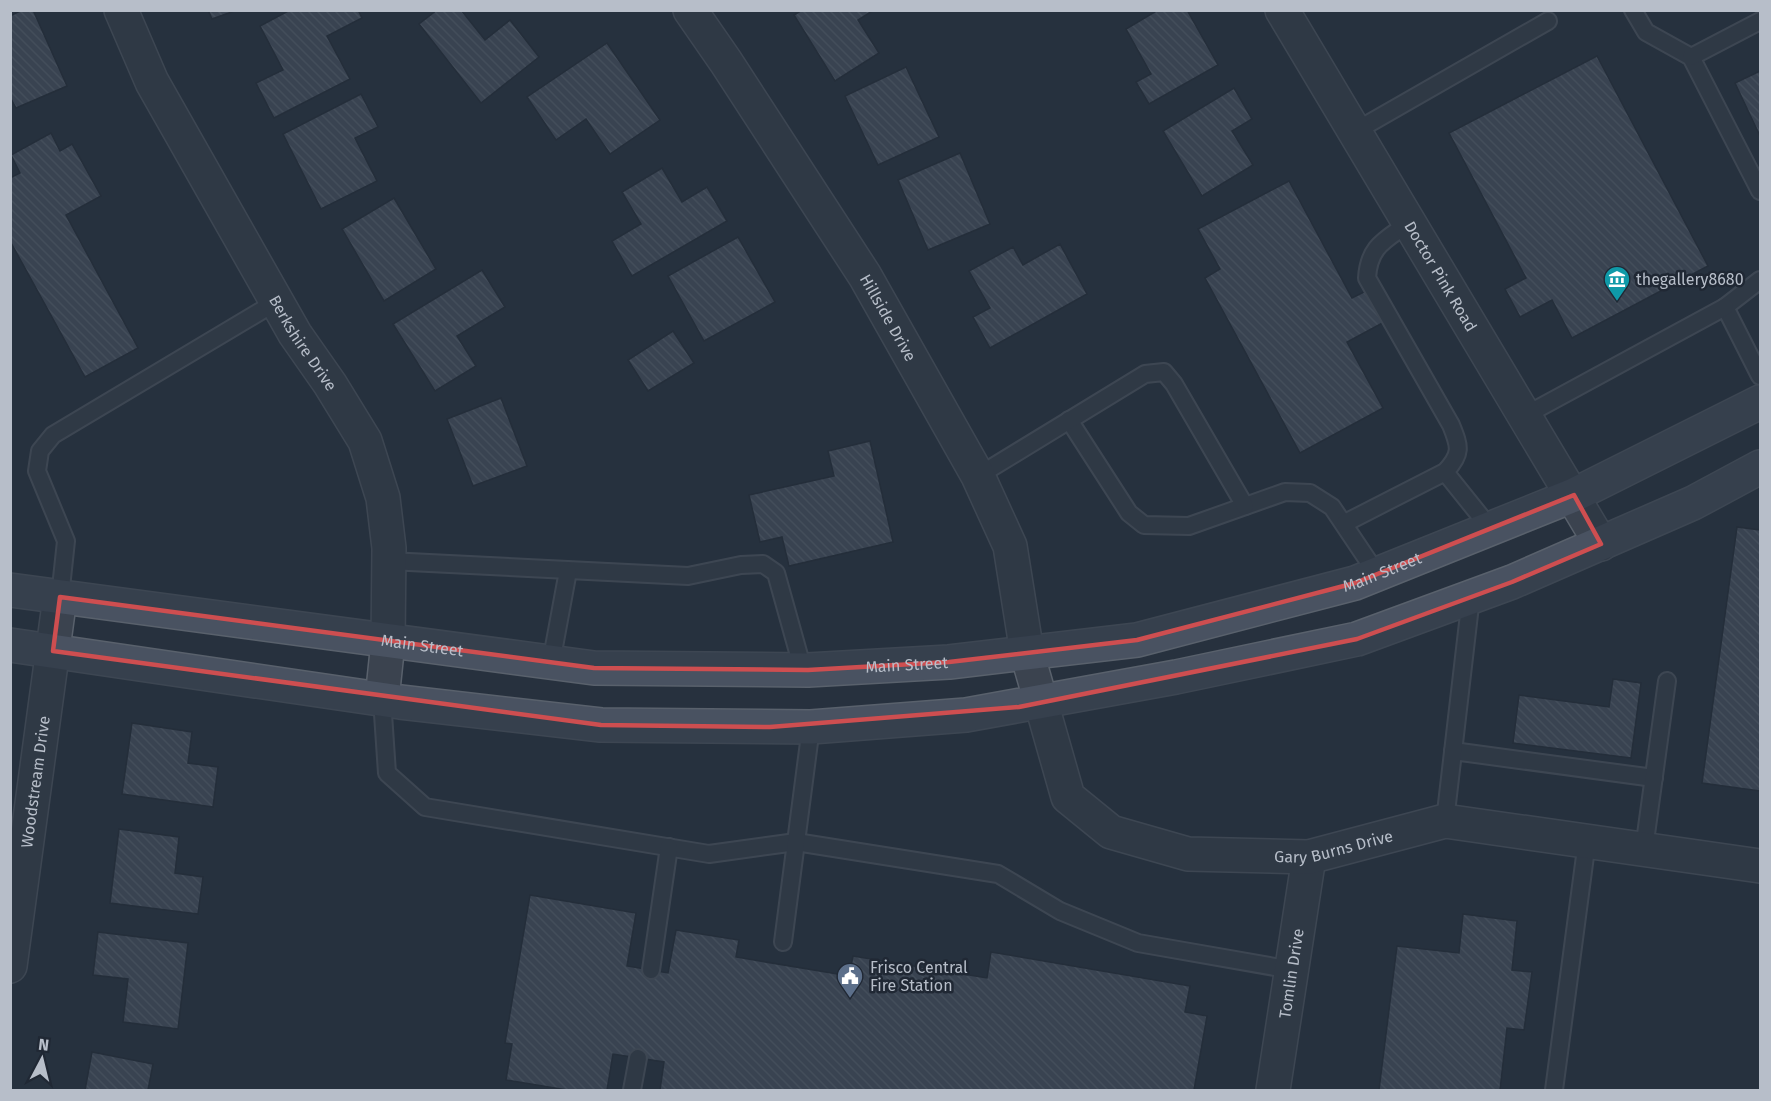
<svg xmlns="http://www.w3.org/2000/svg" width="1771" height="1101" font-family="'Fira Sans',sans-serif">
<defs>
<pattern id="building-back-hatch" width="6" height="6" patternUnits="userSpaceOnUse" patternTransform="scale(1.5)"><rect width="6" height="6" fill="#505a69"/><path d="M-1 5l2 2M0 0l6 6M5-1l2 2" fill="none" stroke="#67707d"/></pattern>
</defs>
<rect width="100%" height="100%" fill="#27313e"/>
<g fill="url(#building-back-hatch)" stroke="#222a36" stroke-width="1.5">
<path d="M 22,10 L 33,10 L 67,86 L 16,108 L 10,97 L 10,16 Z"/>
<path d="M 208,10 L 237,10 L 212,19 Z"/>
<path d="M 290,10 L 358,10 L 362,18 L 327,36 L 350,79 L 274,118 L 256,83 L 283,70 L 260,26 Z"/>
<path d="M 437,10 L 461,10 L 485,40 L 510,20 L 539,57 L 481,103 L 419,24 Z"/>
<path d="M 802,10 L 874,10 L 858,20 L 879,53 L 835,81 L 794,15 Z"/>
<path d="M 1158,10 L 1187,10 L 1218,65 L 1149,104 L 1136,82 L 1151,74 L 1126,29 Z"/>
<path d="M 607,43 L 660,120 L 610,154 L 586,119 L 556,140 L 527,97 Z"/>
<path d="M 1597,56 L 1708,266 L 1572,338 L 1552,300 L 1520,317 L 1505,289 L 1526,278 L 1449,133 Z"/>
<path d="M 906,67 L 939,137 L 878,165 L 845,96 Z"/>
<path d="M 1760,71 L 1760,136 L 1735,83 Z"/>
<path d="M 1234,88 L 1252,119 L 1232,131 L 1253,165 L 1202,196 L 1163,131 Z"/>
<path d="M 361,94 L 378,127 L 355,138 L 377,181 L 321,209 L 283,134 Z"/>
<path d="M 51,133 L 60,151 L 72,144 L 101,196 L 66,215 L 138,348 L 85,377 L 10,241 L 10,178 L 20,173 L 11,155 Z"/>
<path d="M 960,153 L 990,224 L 928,250 L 898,180 Z"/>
<path d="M 662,168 L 682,202 L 707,187 L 727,221 L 632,276 L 612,241 L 641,224 L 622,192 Z"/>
<path d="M 1289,181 L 1352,298 L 1370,289 L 1388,320 L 1347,342 L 1383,408 L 1300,453 L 1205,278 L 1220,269 L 1198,229 Z"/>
<path d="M 394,198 L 436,269 L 384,301 L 342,229 Z"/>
<path d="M 738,237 L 775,302 L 704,341 L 668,276 Z"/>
<path d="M 1060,244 L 1087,294 L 990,348 L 973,317 L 990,308 L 969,271 L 1013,247 L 1023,265 Z"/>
<path d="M 482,270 L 505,307 L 457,336 L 476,366 L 435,391 L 393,324 Z"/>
<path d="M 673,331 L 694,363 L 648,391 L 628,360 Z"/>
<path d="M 501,398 L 527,466 L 473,486 L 447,419 Z"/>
<path d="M 870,441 L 893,542 L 789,566 L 782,537 L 760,542 L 749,495 L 834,476 L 828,451 Z"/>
<path d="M 1737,527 L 1760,530 L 1760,791 L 1702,783 Z"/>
<path d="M 1613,679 L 1641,683 L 1631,758 L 1513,743 L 1519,695 L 1609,707 Z"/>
<path d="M 132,723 L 192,732 L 188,763 L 218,767 L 213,807 L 122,794 Z"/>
<path d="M 119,829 L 179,837 L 175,873 L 203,877 L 198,914 L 110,903 Z"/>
<path d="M 530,895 L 636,913 L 627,966 L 668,973 L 676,930 L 739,940 L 736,957 L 849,976 L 853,956 L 987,978 L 991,952 L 1190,986 L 1185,1012 L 1207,1016 L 1194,1090 L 660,1090 L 664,1062 L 613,1054 L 607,1090 L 567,1090 L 506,1080 L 512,1044 L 505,1043 Z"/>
<path d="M 1463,914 L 1517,921 L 1512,970 L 1532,972 L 1524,1030 L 1507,1028 L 1500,1090 L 1379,1090 L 1397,946 L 1459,953 Z"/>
<path d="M 98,932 L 188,943 L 178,1029 L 123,1022 L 128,979 L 93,975 Z"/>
<path d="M 92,1052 L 153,1064 L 148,1090 L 85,1090 Z"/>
</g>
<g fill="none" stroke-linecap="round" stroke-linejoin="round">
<g stroke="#59616c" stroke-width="20">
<g id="service">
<path d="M 1633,10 L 1646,32 L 1691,57 L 1760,191"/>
<path d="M 1691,57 L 1760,21"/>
<path d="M 1354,132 L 1548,21"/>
<path d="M 1760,280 L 1725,307 L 1760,376"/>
<path d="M 1526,415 L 1725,307"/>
<path d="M 1069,420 L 1129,513 L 1144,525 L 1189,526 L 1285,492 L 1310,493 L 1332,507 L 1377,574"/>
<path d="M 1445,472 L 1490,528"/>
<path d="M 978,476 L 1145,374 L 1164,372 L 1174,384 L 1245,506"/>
<path d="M 1345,523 L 1445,472 C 1462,454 1460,447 1451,425 L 1367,278 C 1369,245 1386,240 1410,222"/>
<path d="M 389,561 L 688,576 L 741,565 L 763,564 L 776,573 L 803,670"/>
<path d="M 60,597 L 66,541 L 37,471 L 40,451 L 53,435 L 276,302"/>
<path d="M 551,663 L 568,571"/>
<path d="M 382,699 L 387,773 L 425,807 L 709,854 L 796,842 L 998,874 L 1060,911 L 1138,943 L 1292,970"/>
<path d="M 1453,751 L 1654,778"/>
<path d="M 1445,821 L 1471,597"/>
<path d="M 1644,849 L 1667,681"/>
<path d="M 783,942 L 811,727"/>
<path d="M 651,970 L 669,847"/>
<path d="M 632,1090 L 638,1058"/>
<path d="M 1554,1090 L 1587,841"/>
</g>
</g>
<g stroke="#59616c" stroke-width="36">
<g id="minor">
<path id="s1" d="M 121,10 L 152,82 L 295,334 L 330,384 L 365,441 L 383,498 L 389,548 L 388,642 L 382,699"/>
<path id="s2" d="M 690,10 L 726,62 L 865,276 L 978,476 L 1010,546 L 1027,653"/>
<path id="s3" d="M 1282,10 L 1601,544"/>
<path id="s4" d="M 10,966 L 60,597"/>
<path id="s5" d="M 1273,1090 L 1309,857"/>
</g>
</g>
<g stroke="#59616c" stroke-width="36">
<g id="tertiary">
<path id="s6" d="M 1027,653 L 1068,797 L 1111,832 L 1188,854 L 1309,857 L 1445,821 L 1760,866"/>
</g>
</g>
<g stroke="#59616c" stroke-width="36">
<g id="secondary">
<path id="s7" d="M 10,590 L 594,668 L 808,670 L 949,662 L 1137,640 L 1355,583 L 1574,495 L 1760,402"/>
<path d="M 10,645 L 400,702 L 601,725 L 811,727 L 966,715 L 1176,677 L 1357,639 L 1512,582 L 1693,503 L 1760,467"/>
</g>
</g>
<use href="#service" stroke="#3b434f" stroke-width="16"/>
<use href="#minor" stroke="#3b434f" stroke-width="33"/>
<use href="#tertiary" stroke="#3b434f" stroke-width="33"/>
<use href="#secondary" stroke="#495261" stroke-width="33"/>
</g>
<path d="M0 0H1771V1101H0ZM 1574,495 L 1601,544 L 1512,582 L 1357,639 L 1019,707 L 770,727 L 601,725 L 53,651 L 60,597 L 594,668 L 808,670 L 949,662 L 1137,640 L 1355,583 Z" fill="#27313e" fill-opacity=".55" fill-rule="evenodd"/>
<path fill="none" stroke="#ce4e50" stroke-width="4.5" stroke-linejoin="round" d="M 1574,495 L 1601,544 L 1512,582 L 1357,639 L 1019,707 L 770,727 L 601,725 L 53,651 L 60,597 L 594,668 L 808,670 L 949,662 L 1137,640 L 1355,583 Z"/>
<defs>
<g id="museum-pin" transform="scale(1.35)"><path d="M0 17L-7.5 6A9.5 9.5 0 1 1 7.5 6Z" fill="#0f9aa8" stroke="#202834"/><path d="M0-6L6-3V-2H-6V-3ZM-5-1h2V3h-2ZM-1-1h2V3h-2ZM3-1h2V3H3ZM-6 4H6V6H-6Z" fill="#fff"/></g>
<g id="civic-pin" transform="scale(1.35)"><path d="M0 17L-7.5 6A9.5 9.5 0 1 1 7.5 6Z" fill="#5c6f8a" stroke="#202834"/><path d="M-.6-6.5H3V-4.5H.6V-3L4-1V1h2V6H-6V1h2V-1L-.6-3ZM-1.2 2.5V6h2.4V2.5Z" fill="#fff"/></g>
</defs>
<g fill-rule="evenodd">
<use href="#museum-pin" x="1617" y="279"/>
<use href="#civic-pin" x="850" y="976"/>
</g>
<g text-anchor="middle" stroke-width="5" stroke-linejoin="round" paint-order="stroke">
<g font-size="16" fill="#b7bec9" stroke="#202834">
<text dy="6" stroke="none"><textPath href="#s3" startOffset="310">Doctor Pink Road</textPath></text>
<text dy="6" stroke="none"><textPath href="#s2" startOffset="366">Hillside Drive</textPath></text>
<text dy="6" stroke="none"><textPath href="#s1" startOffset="380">Berkshire Drive</textPath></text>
<text dy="6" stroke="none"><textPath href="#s7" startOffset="1388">Main Street</textPath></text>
<text dy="6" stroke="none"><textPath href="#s7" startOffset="416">Main Street</textPath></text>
<text dy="6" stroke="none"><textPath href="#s7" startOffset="902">Main Street</textPath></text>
<text dy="6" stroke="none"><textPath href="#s4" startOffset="186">Woodstream Drive</textPath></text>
<text dy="6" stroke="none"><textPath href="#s6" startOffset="432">Gary Burns Drive</textPath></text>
<text dy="6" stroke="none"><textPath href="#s5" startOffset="118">Tomlin Drive</textPath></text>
</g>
<g font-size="16" fill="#b7bec9" stroke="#202834" text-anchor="start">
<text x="1636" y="285">thegallery8680</text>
<text x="870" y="973">Frisco Central<tspan x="870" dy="18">Fire Station</tspan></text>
</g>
</g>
<rect width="1771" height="1101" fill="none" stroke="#b7bec9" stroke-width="24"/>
<g transform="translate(42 1059) rotate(7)" stroke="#202834" stroke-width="4.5" paint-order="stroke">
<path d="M0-4.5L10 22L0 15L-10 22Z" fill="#b7bec9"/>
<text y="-9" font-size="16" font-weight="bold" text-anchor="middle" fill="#b7bec9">N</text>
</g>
</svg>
